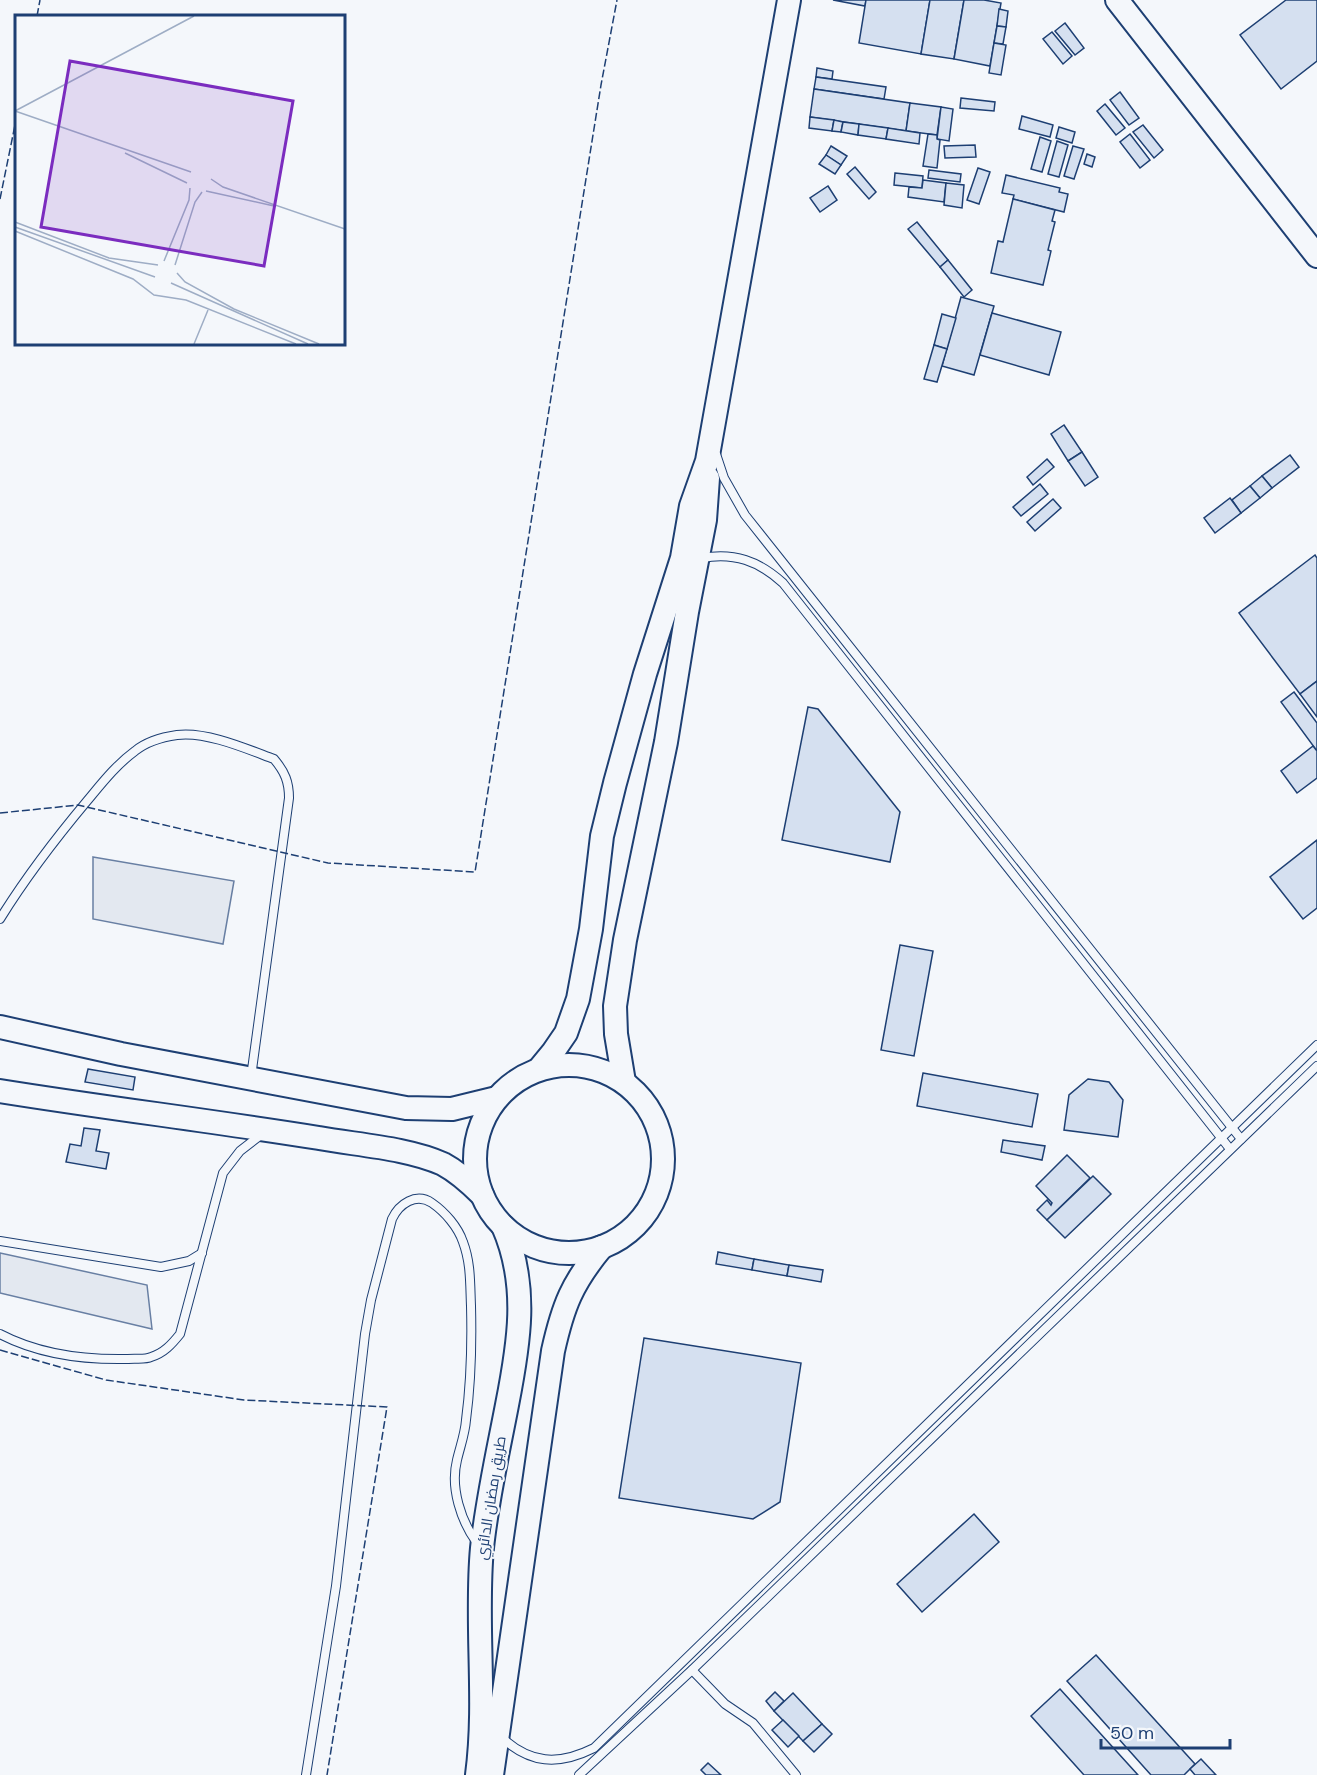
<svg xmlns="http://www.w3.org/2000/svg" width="1317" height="1775" font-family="'DM Sans',Cairo,sans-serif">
<rect width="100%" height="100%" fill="#f4f7fb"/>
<g fill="#e3e8f0" stroke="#687fa3" stroke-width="1.5">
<path d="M 93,857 L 234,881 L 223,944 L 93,919 Z"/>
<path d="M 0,1253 L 147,1285 L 152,1329 L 0,1293 Z"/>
</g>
<g fill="#d5e0f0" stroke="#1d3f73" stroke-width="1.5">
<path d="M 833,0 L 866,0 L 865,6 Z"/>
<path d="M 866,0 L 930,0 L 921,54 L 859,43 Z"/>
<path d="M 930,0 L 964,0 L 954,59 L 921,54 Z"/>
<path d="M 964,0 L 984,0 L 1001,3 L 990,66 L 954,59 Z"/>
<path d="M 1286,0 L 1317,0 L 1317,61 L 1281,89 L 1240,35 Z"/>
<path d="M 999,9 L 1008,11 L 1006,27 L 997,26 Z"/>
<path d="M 1065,23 L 1084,48 L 1075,55 L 1055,31 Z"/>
<path d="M 997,26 L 1006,27 L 1003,44 L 994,43 Z"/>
<path d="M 1052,32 L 1072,56 L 1063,64 L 1043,39 Z"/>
<path d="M 994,43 L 1006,45 L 1001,75 L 989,73 Z"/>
<path d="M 817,68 L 833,71 L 832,79 L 816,77 Z"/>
<path d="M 816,77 L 886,87 L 884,99 L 814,89 Z"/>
<path d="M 814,89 L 910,103 L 906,131 L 810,117 Z"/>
<path d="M 1120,92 L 1139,118 L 1129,125 L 1110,100 Z"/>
<path d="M 961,98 L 995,102 L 994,111 L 960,108 Z"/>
<path d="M 910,103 L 941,107 L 937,135 L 906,131 Z"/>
<path d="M 1105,104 L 1125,128 L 1116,135 L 1097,111 Z"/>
<path d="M 941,107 L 953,109 L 949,141 L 937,139 Z"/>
<path d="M 1022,116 L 1053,125 L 1050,137 L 1019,129 Z"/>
<path d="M 810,117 L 834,120 L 832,131 L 809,128 Z"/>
<path d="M 834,120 L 843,122 L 841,132 L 832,131 Z"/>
<path d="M 843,122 L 859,124 L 858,135 L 841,132 Z"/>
<path d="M 859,124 L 888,128 L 886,139 L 858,135 Z"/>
<path d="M 1143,125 L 1163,150 L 1154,158 L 1133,132 Z"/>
<path d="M 1059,127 L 1075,132 L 1072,143 L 1056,138 Z"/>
<path d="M 888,128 L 920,133 L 919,144 L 886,139 Z"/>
<path d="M 928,134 L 937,135 L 937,139 L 940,140 L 937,168 L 923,166 Z"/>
<path d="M 1130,134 L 1150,160 L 1140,168 L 1120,142 Z"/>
<path d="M 1040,137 L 1051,141 L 1042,172 L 1031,169 Z"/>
<path d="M 1057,141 L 1068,145 L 1059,177 L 1048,174 Z"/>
<path d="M 975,145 L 976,157 L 945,158 L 944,146 Z"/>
<path d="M 831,146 L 847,156 L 841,165 L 826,155 Z"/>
<path d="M 1073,146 L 1084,149 L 1074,179 L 1064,176 Z"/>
<path d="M 1087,154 L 1095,157 L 1092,167 L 1084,164 Z"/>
<path d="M 826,155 L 841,165 L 835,174 L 819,164 Z"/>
<path d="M 855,167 L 876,192 L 869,199 L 847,174 Z"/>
<path d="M 978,168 L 990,172 L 979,204 L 967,200 Z"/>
<path d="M 929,170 L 961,174 L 960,182 L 928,178 Z"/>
<path d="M 895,173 L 923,176 L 922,188 L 894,185 Z"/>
<path d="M 1006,175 L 1060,188 L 1059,192 L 1068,194 L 1064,212 L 1013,199 L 1014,195 L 1002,193 Z"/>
<path d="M 923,180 L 946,183 L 944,202 L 908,197 L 909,187 L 922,188 Z"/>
<path d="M 946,183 L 964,185 L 962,208 L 944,205 Z"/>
<path d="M 828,186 L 837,200 L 820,212 L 810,198 Z"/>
<path d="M 1013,199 L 1055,210 L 1052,221 L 1055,222 L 1048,250 L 1051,251 L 1043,285 L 991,273 L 998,241 L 1003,242 Z"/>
<path d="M 917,222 L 948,260 L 940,267 L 908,229 Z"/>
<path d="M 948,260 L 972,290 L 964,297 L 940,267 Z"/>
<path d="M 961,297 L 994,306 L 974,375 L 942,366 Z"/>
<path d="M 992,313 L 1061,332 L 1049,375 L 980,355 Z"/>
<path d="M 942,314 L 956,318 L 947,349 L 934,345 Z"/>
<path d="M 934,345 L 947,349 L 937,382 L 924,379 Z"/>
<path d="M 1064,425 L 1082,452 L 1068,461 L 1051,434 Z"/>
<path d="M 1082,452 L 1098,477 L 1085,486 L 1068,461 Z"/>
<path d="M 1290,455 L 1299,467 L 1272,488 L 1262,476 Z"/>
<path d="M 1047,459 L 1054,467 L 1033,485 L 1027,477 Z"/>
<path d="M 1262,476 L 1272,488 L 1260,498 L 1250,486 Z"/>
<path d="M 1040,484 L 1048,494 L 1021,516 L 1013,507 Z"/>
<path d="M 1250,486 L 1260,498 L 1241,513 L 1232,500 Z"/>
<path d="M 1230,498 L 1241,513 L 1215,533 L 1204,518 Z"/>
<path d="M 1053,499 L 1061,508 L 1035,531 L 1027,522 Z"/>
<path d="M 1315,555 L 1317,558 L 1317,681 L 1300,694 L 1239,613 Z"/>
<path d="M 1317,681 L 1317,717 L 1300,694 Z"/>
<path d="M 1294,692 L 1317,723 L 1317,751 L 1281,702 Z"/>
<path d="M 808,707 L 818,709 L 900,812 L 890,862 L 782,840 Z"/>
<path d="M 1313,746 L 1317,751 L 1317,778 L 1297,793 L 1281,771 Z"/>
<path d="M 1317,840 L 1317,908 L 1303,919 L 1270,877 Z"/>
<path d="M 900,945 L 933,951 L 914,1056 L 881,1050 Z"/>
<path d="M 88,1069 L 135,1077 L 133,1090 L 85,1082 Z"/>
<path d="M 923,1073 L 1038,1094 L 1032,1127 L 917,1106 Z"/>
<path d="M 1088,1079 L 1109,1082 L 1123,1100 L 1118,1137 L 1064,1130 L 1069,1095 Z"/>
<path d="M 84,1128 L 100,1130 L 96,1151 L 109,1153 L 106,1169 L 66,1162 L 70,1144 L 81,1146 Z"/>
<path d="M 1003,1140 L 1045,1146 L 1042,1160 L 1001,1152 Z"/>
<path d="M 1067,1155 L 1090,1178 L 1047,1220 L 1037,1210 L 1047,1200 L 1051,1205 L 1052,1203 L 1036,1186 Z"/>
<path d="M 1093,1176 L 1111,1194 L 1065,1238 L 1047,1220 Z"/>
<path d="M 718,1252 L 754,1259 L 752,1270 L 716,1264 Z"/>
<path d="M 754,1259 L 789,1265 L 787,1276 L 752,1270 Z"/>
<path d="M 789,1265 L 823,1270 L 821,1282 L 787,1276 Z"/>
<path d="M 644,1338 L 801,1363 L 780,1502 L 753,1519 L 619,1498 Z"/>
<path d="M 974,1514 L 999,1542 L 922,1612 L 897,1584 Z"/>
<path d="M 1096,1655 L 1195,1764 L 1184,1775 L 1151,1775 L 1067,1681 Z"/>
<path d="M 1060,1689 L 1138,1775 L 1084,1775 L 1031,1716 Z"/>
<path d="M 775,1692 L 784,1701 L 774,1711 L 766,1701 Z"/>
<path d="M 793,1693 L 822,1724 L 803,1741 L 774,1711 Z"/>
<path d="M 783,1720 L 799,1736 L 788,1747 L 772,1730 Z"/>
<path d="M 822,1724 L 832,1734 L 814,1752 L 803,1741 Z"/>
<path d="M 1201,1759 L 1216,1775 L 1195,1775 L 1190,1769 Z"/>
<path d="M 708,1763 L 721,1775 L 706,1775 L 701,1770 Z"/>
</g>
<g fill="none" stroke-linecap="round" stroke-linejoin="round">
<g stroke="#1d3f73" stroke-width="10">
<g id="lane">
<path d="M 716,454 L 724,478 L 745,515 L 1241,1139"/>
<path d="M 702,558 C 734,552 759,561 783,583 L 1230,1149"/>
<path d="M 0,919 C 26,877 56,838 87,801 C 102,783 116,765 135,751 C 146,742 163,737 177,735 C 206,731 247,749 274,759 C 285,772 289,782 289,798 L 251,1077"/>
<path d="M 0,1241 L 161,1267 L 189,1261 L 202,1253"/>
<path d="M 0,1334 C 40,1355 84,1360 128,1359 C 135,1358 145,1360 151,1357 C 164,1353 172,1344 180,1334 L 223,1173 L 240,1151 L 262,1134"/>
<path d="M 692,1670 L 725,1704 L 753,1723 L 796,1775"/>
<path d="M 500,1736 C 530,1764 558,1766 594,1748 L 1317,1045"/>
<path d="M 306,1775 L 336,1586 L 365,1334 L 371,1300 L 392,1219 C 399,1204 416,1192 432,1203 C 445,1212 458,1227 463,1242 C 471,1263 470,1284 471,1306 C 472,1344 471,1382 466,1420 C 465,1434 460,1447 457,1460 C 450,1488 461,1521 477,1543"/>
<path d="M 579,1775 L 692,1670 L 1317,1066"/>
</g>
</g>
<g stroke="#1d3f73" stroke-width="26">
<g id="secondary">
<path d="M 1117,0 L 1317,256"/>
<path d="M 0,1027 L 121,1054 L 406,1108 L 452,1109 L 497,1098"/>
<circle cx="569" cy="1159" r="94"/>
<path d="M 539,1069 L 553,1052 L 566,1033 L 578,999 L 591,929 L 602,836 L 615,783 L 645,674 L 682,558 L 691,506 L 707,461 L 789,0"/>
<path d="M 624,1082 L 616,1034 L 615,1006 L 625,940 L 666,742 L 687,612 L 705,520 L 708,478"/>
<path d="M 0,1091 C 106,1108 213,1121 319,1138 C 357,1145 408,1148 443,1164 C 458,1172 470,1183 482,1195"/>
<path d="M 477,1775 C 487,1700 475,1623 482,1548 C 487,1500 498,1452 507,1405 C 519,1344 529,1285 503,1226"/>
<path d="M 492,1775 L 553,1351 C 563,1306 572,1283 602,1247"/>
</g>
</g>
<use href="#lane" stroke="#f4f7fb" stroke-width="8"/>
<use href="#secondary" stroke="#f4f7fb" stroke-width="22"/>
<g stroke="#1d3f73" stroke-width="1.5" stroke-dasharray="8 3" stroke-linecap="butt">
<path d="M 37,16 L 40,0"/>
<path d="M 0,199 L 16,120"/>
<path d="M 0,813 L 78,805 L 328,863 L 475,872 L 601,85 L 617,0"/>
<path d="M 0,1350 L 106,1380 L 244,1400 L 387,1407 L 327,1775"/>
</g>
</g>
<g text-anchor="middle" stroke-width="4.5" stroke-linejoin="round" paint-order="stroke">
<g font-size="15" fill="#1d3f73" stroke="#f4f7fb">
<text transform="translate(491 1498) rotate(-81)" y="5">طريق رمضان الدائري</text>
</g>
</g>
<g transform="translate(15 15)">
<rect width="330" height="330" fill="#f4f7fb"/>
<path fill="none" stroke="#9eadc5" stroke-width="1.5" d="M 0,96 L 179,1M 0,96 L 176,157M 110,138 L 172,168M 196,164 L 208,172 L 330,214M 191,176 L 259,191M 0,207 L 94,243 L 143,250M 0,212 L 140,262M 0,216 L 118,264 L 139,280 L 171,285 L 281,329M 149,246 L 174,185 L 175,173M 160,250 L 180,187 L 187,177M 162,258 L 170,267 L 219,294 L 304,329M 156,268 L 293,329M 179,329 L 193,295"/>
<path fill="#7b2cbf" fill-opacity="0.15" stroke="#7b2cbf" stroke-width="3" d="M 55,46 L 278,86 L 249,251 L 26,212 Z"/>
<rect width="330" height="330" fill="none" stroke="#1d3f73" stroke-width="3"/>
</g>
<path d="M1101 1739v9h129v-9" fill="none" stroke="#1d3f73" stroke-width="3"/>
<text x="1110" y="1739" font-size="18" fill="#1d3f73" stroke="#f4f7fb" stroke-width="4.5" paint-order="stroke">50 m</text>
</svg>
